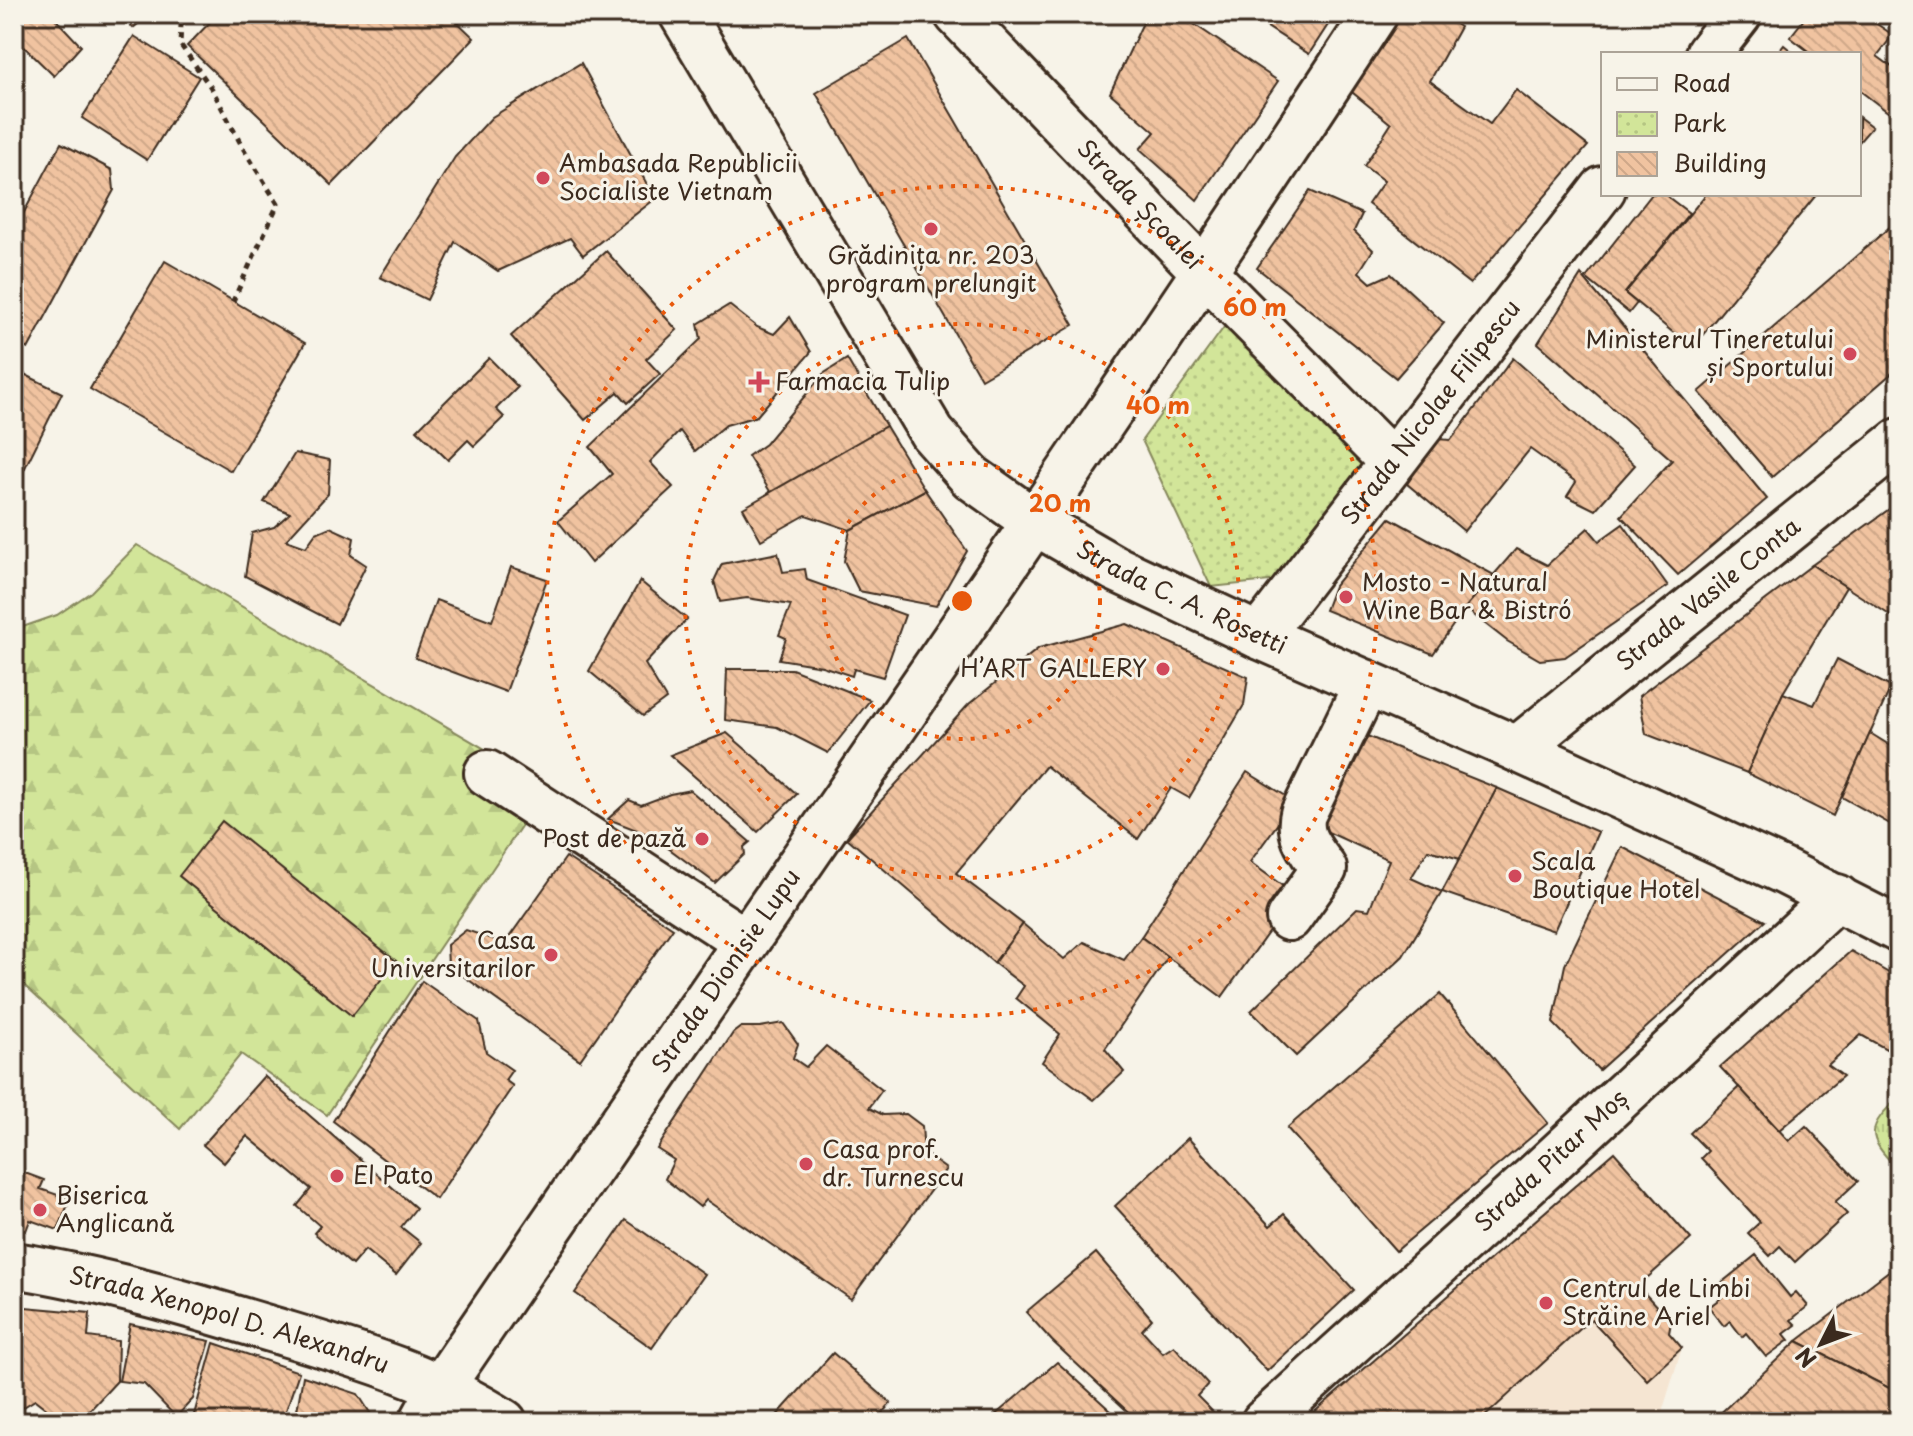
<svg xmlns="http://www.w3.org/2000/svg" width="1913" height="1436" font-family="'Playpen Sans',sans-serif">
<defs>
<pattern id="grass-tufts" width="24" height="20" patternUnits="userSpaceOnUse" patternTransform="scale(2)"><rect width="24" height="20" fill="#d2e599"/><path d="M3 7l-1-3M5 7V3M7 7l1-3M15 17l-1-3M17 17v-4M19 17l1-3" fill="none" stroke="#b5c583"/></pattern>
<pattern id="forest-firs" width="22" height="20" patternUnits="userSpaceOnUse" patternTransform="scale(2)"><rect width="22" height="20" fill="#d2e599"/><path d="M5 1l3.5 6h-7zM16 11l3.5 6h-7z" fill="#b5c583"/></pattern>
<pattern id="park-dots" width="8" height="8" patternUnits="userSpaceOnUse" patternTransform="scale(2)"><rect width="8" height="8" fill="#d2e599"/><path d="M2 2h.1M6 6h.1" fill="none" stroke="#b5c583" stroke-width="1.8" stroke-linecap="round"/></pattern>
<pattern id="building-back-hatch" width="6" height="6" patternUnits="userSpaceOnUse" patternTransform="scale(2)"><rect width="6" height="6" fill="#f0c3a0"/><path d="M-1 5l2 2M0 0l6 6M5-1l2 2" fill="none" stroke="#cfa889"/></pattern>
</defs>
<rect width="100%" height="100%" fill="#f7f3e8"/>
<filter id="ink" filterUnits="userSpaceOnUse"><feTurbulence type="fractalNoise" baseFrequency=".0125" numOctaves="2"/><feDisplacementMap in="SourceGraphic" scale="16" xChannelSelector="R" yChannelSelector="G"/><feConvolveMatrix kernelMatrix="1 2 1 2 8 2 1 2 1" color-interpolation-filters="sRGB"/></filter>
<g filter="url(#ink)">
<path fill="#f5e5d2" d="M 1614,1152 L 1691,1239 L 1638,1286 L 1671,1322 L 1669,1333 L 1682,1348 L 1659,1422 L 1303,1422 Z"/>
<path fill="url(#grass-tufts)" stroke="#86885c" stroke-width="2" d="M 1899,1097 L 1899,1167 L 1897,1168 C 1865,1136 1867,1127 1899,1097 Z"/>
<path fill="url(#forest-firs)" stroke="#86885c" stroke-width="2" d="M 137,545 L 548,786 L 327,1115 L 241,1054 L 180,1129 L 14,976 L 14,630 L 57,615 L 91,592 Z"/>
<path fill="url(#park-dots)" stroke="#86885c" stroke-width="2" d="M 1227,323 L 1367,459 L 1279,580 L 1211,587 L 1142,440 Z"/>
<g fill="url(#building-back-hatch)" stroke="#3b2a1e" stroke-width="2">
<path d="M 14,14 L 51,14 L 81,46 L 54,76 L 14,37 Z"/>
<path d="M 121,14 L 150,14 L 133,28 Z"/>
<path d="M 218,14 L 449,14 L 474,38 L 332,185 L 187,46 Z"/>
<path d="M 1147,14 L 1179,14 L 1278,81 L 1197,200 L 1140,149 L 1155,132 L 1110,93 Z"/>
<path d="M 1247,14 L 1335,14 L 1309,54 Z"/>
<path d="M 1403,14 L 1439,14 L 1460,27 L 1430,81 L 1490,124 L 1516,90 L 1588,146 L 1470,284 L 1368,204 L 1384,181 L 1364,166 L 1391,124 L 1347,88 Z"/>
<path d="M 1808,14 L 1862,14 L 1893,35 L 1877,56 L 1892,67 L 1899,59 L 1899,116 L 1897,119 L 1859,90 L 1859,54 L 1812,54 L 1790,37 Z"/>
<path d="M 134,36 L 199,77 L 147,160 L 82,118 Z"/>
<path d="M 908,39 L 1074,325 L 981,379 L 816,93 Z"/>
<path d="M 1784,45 L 1795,54 L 1777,54 Z"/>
<path d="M 581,63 L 655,199 L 583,255 L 570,238 L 498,271 L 455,242 L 427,300 L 380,277 L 455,157 L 492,117 Z"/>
<path d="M 1859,117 L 1872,127 L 1859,142 Z"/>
<path d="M 61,143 L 112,170 L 114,190 L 28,349 L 14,341 L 14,231 Z"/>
<path d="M 1310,191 L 1362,214 L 1354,231 L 1373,250 L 1359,272 L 1371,283 L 1391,274 L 1444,323 L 1396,378 L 1257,268 Z"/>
<path d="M 1652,194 L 1664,194 L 1689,213 L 1625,293 L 1637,303 L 1629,313 L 1586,278 Z"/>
<path d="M 1706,194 L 1817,194 L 1692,348 L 1625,293 Z"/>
<path d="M 1899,219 L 1899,367 L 1772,477 L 1699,392 Z"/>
<path d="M 606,251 L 677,330 L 646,359 L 660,374 L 628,403 L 618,392 L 585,420 L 511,336 Z"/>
<path d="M 165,261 L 305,343 L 231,471 L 90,389 Z"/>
<path d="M 1581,275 L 1767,499 L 1678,575 L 1621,516 L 1672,460 L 1538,343 Z"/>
<path d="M 729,305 L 757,327 L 774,334 L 790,317 L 811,352 L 757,416 L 726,425 L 695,451 L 680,431 L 650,462 L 673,487 L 591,563 L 558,521 L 612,474 L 590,447 L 701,339 L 698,324 Z"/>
<path d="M 489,358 L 518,387 L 496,409 L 504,417 L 474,446 L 468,440 L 448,460 L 417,430 Z"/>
<path d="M 1513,358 L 1635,465 L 1595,510 L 1567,496 L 1576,482 L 1530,449 L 1464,531 L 1407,484 L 1436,439 L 1451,440 Z"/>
<path d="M 847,359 L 886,426 L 771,493 L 748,456 L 765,444 L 823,374 Z"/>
<path d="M 14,369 L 62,393 L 14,490 Z"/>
<path d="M 886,426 L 925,490 L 850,530 L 806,515 L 761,540 L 743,508 Z"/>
<path d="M 295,453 L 330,460 L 328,494 L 286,540 L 306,547 L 316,533 L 330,527 L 354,538 L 351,555 L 366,565 L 337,624 L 245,576 L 252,533 L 274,527 L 290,513 L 264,502 Z"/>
<path d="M 925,490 L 967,551 L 936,606 L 859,591 L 844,561 L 850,530 Z"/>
<path d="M 1899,502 L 1899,621 L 1812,565 Z"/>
<path d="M 1390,518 L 1494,575 L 1465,608 L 1433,654 L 1325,610 L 1334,586 Z"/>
<path d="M 1623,524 L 1668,586 L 1565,657 L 1540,660 L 1507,641 L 1465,608 L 1516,549 L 1547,565 L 1588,528 L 1599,541 Z"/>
<path d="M 778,553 L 783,572 L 805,569 L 807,580 L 905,615 L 883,677 L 854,669 L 852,676 L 822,666 L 779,659 L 786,638 L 779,635 L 791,605 L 747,598 L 720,602 L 714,581 L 722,564 Z"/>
<path d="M 1812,565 L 1846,587 L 1783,693 L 1747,773 L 1646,734 L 1639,696 Z"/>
<path d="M 511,567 L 547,579 L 506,692 L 415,658 L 436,600 L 492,621 Z"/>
<path d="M 640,581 L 687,619 L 645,664 L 666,699 L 643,716 L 589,671 Z"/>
<path d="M 1127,624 L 1248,677 L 1244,705 L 1189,798 L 1171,788 L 1138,839 L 1046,766 L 956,873 L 1023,924 L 994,963 L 847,838 L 969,704 L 1039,648 Z"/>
<path d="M 1837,659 L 1891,687 L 1833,816 L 1747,773 L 1783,693 L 1814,705 Z"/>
<path d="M 727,669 L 792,669 L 870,700 L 828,753 L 777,727 L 725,720 Z"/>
<path d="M 1352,730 L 1497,788 L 1460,859 L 1428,850 L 1411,878 L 1442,892 L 1403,956 L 1296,1056 L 1251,1011 L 1357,908 L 1369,910 L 1389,860 L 1306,822 Z"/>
<path d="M 727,733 L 797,794 L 758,832 L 670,755 Z"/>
<path d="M 1870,733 L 1899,751 L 1899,829 L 1842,797 Z"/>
<path d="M 1247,772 L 1294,801 L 1250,862 L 1295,895 L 1222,997 L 1141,937 Z"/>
<path d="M 1497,788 L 1598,832 L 1554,931 L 1442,892 Z"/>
<path d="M 690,790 L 750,842 L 744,847 L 745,854 L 715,883 L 652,836 L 608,819 L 629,800 L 641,805 L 670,794 Z"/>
<path d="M 222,821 L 396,961 L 352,1016 L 179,876 Z"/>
<path d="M 1622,847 L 1765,921 L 1599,1070 L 1553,1023 L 1565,965 Z"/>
<path d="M 566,857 L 673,928 L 580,1060 L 448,965 L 447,945 L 466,930 L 505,943 Z"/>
<path d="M 1023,924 L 1064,959 L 1084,942 L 1124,960 L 1141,937 L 1168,957 L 1105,1049 L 1124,1072 L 1094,1100 L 1042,1062 L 1060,1034 L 1016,998 L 1024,986 L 994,963 Z"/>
<path d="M 1851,951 L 1899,979 L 1899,1056 L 1861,1035 L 1828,1065 L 1843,1076 L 1779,1130 L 1720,1067 Z"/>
<path d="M 422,981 L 479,1021 L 486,1052 L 512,1070 L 505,1080 L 513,1086 L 436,1199 L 333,1121 Z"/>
<path d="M 1440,994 L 1548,1123 L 1396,1251 L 1287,1128 Z"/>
<path d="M 783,1023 L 798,1044 L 793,1058 L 806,1067 L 826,1046 L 882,1090 L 869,1108 L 883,1115 L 906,1114 L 922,1126 L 924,1153 L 946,1169 L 851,1299 L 706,1200 L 700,1207 L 665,1179 L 674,1160 L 657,1149 L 733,1033 L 741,1027 L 760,1027 Z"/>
<path d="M 264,1076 L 416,1208 L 401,1227 L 421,1243 L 396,1275 L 365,1250 L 352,1265 L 314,1233 L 320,1226 L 297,1206 L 311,1189 L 247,1136 L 224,1163 L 203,1145 Z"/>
<path d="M 1739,1087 L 1789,1141 L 1806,1126 L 1858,1181 L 1835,1202 L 1847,1214 L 1795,1262 L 1780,1246 L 1770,1256 L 1748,1233 L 1760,1222 L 1701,1158 L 1708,1151 L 1690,1133 Z"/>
<path d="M 1188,1138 L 1270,1226 L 1284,1214 L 1354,1290 L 1267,1371 L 1115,1206 Z"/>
<path d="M 1614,1152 L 1691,1239 L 1638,1286 L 1671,1322 L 1669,1333 L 1682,1348 L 1647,1380 L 1591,1319 L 1479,1422 L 1303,1422 Z"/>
<path d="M 14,1169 L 44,1180 L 40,1189 L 70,1199 L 58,1230 L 30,1220 L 26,1231 L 14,1227 Z"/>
<path d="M 626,1220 L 704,1274 L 652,1348 L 575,1293 Z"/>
<path d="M 1096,1253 L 1152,1319 L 1142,1330 L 1163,1353 L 1174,1346 L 1208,1384 L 1197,1396 L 1218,1417 L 1212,1422 L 1139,1422 L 1052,1341 L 1026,1312 Z"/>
<path d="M 1756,1255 L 1790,1297 L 1796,1292 L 1808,1306 L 1791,1320 L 1796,1325 L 1784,1334 L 1789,1340 L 1766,1357 L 1746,1333 L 1742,1337 L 1730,1321 L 1724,1326 L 1709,1307 L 1722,1297 L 1715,1288 Z"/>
<path d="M 1899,1263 L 1899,1393 L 1797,1341 Z"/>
<path d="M 25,1307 L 90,1313 L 88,1337 L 118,1341 L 117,1381 L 79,1422 L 57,1417 L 35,1400 L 22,1408 L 14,1407 L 14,1330 L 24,1331 Z"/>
<path d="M 130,1324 L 210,1341 L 193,1399 L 176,1417 L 144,1384 L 119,1381 Z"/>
<path d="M 1797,1341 L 1899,1393 L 1899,1422 L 1711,1422 Z"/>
<path d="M 214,1343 L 299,1372 L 282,1422 L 192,1422 Z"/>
<path d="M 833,1353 L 891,1403 L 874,1422 L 771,1422 Z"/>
<path d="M 1057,1362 L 1123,1422 L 987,1422 Z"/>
<path d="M 303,1376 L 358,1394 L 372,1416 L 371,1422 L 295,1422 Z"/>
</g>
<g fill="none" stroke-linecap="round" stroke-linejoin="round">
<g stroke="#3b2a1e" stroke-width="50">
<g id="minor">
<path id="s1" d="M 682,14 L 932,433 L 971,477 L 1036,523 L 1114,568 L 1259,636 L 1517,749 L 1783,871 L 1899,930"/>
<path id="s2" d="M 957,14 L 1205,273 L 1392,462"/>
<path d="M 1708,54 L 1739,14"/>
<path id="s3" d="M 1259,636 L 1603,189"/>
<path id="s4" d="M 1517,749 L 1899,441"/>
<path d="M 487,773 L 745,941"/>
<path d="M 1289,918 L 1324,869 C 1312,851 1297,837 1303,814 L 1367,683"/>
<path id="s5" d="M 14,1265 C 102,1279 188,1304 274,1330 C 354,1354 433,1376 504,1422"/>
<path id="s6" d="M 422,1422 L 442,1386 C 753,928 1072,477 1375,14"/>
<path id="s7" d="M 1264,1422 L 1542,1170 L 1837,897"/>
</g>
</g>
<path stroke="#3b2a1e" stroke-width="5" stroke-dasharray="6 6" stroke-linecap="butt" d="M 191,14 L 181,25 L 180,44 L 212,89 L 243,148 L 278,204 L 233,301"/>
<use href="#minor" stroke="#f7f3e8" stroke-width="44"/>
</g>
</g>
<g fill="none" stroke="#e8590c" stroke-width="4" stroke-dasharray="4 8">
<circle cx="962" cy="601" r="138"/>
<circle cx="962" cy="601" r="277"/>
<circle cx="962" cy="601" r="415"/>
</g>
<g fill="#d1495b" stroke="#f7f3e8" stroke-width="3">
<circle cx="543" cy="178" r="8"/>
<circle cx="931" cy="229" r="8"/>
<circle cx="1850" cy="354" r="8"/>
<path d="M755 370h8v8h8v8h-8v8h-8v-8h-8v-8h8z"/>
<circle cx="1346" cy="597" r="8"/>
<circle cx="1163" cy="669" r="8"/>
<circle cx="702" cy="839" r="8"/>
<circle cx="1515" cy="876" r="8"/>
<circle cx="551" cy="955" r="8"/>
<circle cx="806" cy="1164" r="8"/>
<circle cx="337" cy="1176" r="8"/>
<circle cx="40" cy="1210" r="8"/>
<circle cx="1546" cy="1303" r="8"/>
</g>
<g text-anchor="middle" stroke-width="6" stroke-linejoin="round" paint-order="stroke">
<g font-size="24" fill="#3b2a1e" stroke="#f7f3e8" text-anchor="start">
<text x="559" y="172">Ambasada Republicii<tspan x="559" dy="28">Socialiste Vietnam</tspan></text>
<text x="931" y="264" text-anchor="middle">Grădinița nr. 203<tspan x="931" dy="28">program prelungit</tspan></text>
<text x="1834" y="348" text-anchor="end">Ministerul Tineretului<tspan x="1834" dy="28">și Sportului</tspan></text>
<text x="775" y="390">Farmacia Tulip</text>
<text x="1362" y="591">Mosto - Natural<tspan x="1362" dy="28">Wine Bar &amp; Bistró</tspan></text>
<text x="1147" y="677" text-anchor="end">H’ART GALLERY</text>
<text x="686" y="847" text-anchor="end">Post de pază</text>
<text x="1531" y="870">Scala<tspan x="1531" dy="28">Boutique Hotel</tspan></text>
<text x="535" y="949" text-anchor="end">Casa<tspan x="535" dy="28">Universitarilor</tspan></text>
<text x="822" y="1158">Casa prof.<tspan x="822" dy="28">dr. Turnescu</tspan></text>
<text x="353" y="1184">El Pato</text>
<text x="56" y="1204">Biserica<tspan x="56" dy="28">Anglicană</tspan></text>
<text x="1562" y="1297">Centrul de Limbi<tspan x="1562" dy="28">Străine Ariel</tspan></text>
</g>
<g font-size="24" fill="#3b2a1e" stroke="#f7f3e8">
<text dy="8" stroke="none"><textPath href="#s2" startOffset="264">Strada Școalei</textPath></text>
<text dy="8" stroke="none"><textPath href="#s3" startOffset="282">Strada Nicolae Filipescu</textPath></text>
<text dy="8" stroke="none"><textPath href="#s4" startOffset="246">Strada Vasile Conta</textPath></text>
<text dy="8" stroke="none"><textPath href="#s1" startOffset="790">Strada C. A. Rosetti</textPath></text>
<text dy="8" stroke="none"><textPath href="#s6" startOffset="544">Strada Dionisie Lupu</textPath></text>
<text dy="8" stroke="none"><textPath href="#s7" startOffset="388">Strada Pitar Moș</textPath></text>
<text dy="8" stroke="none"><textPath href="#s5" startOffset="222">Strada Xenopol D. Alexandru</textPath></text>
</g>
</g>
<circle cx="962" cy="601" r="12" fill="#e8590c" stroke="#f7f3e8" stroke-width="4"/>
<g font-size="24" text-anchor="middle" font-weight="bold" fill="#e8590c" stroke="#f7f3e8" stroke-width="6" stroke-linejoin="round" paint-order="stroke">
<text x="1255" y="316">60 m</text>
<text x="1158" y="414">40 m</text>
<text x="1060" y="512">20 m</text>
</g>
<rect width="1913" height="1436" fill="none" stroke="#f7f3e8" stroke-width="48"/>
<rect x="24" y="24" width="1865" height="1388" fill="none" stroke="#3b2a1e" stroke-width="3" filter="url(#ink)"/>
<rect x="1601" y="52" width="260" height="144" fill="#f7f3e8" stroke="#aca397" stroke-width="2"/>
<rect x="1617" y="78" width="40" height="12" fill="#f7f3e8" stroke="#aca397" stroke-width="2"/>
<text x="1673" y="92" font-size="24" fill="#3b2a1e">Road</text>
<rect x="1617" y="112" width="40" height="24" fill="url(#park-dots)" stroke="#aca397" stroke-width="2"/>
<text x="1673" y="132" font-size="24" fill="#3b2a1e">Park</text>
<rect x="1617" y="152" width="40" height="24" fill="url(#building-back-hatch)" stroke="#aca397" stroke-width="2"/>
<text x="1673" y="172" font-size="24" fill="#3b2a1e">Building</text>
<g transform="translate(1821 1344) rotate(228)" stroke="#f7f3e8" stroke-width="6" paint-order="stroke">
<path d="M0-6L14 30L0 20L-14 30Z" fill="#3b2a1e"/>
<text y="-12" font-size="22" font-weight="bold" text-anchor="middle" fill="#3b2a1e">N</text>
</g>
</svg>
